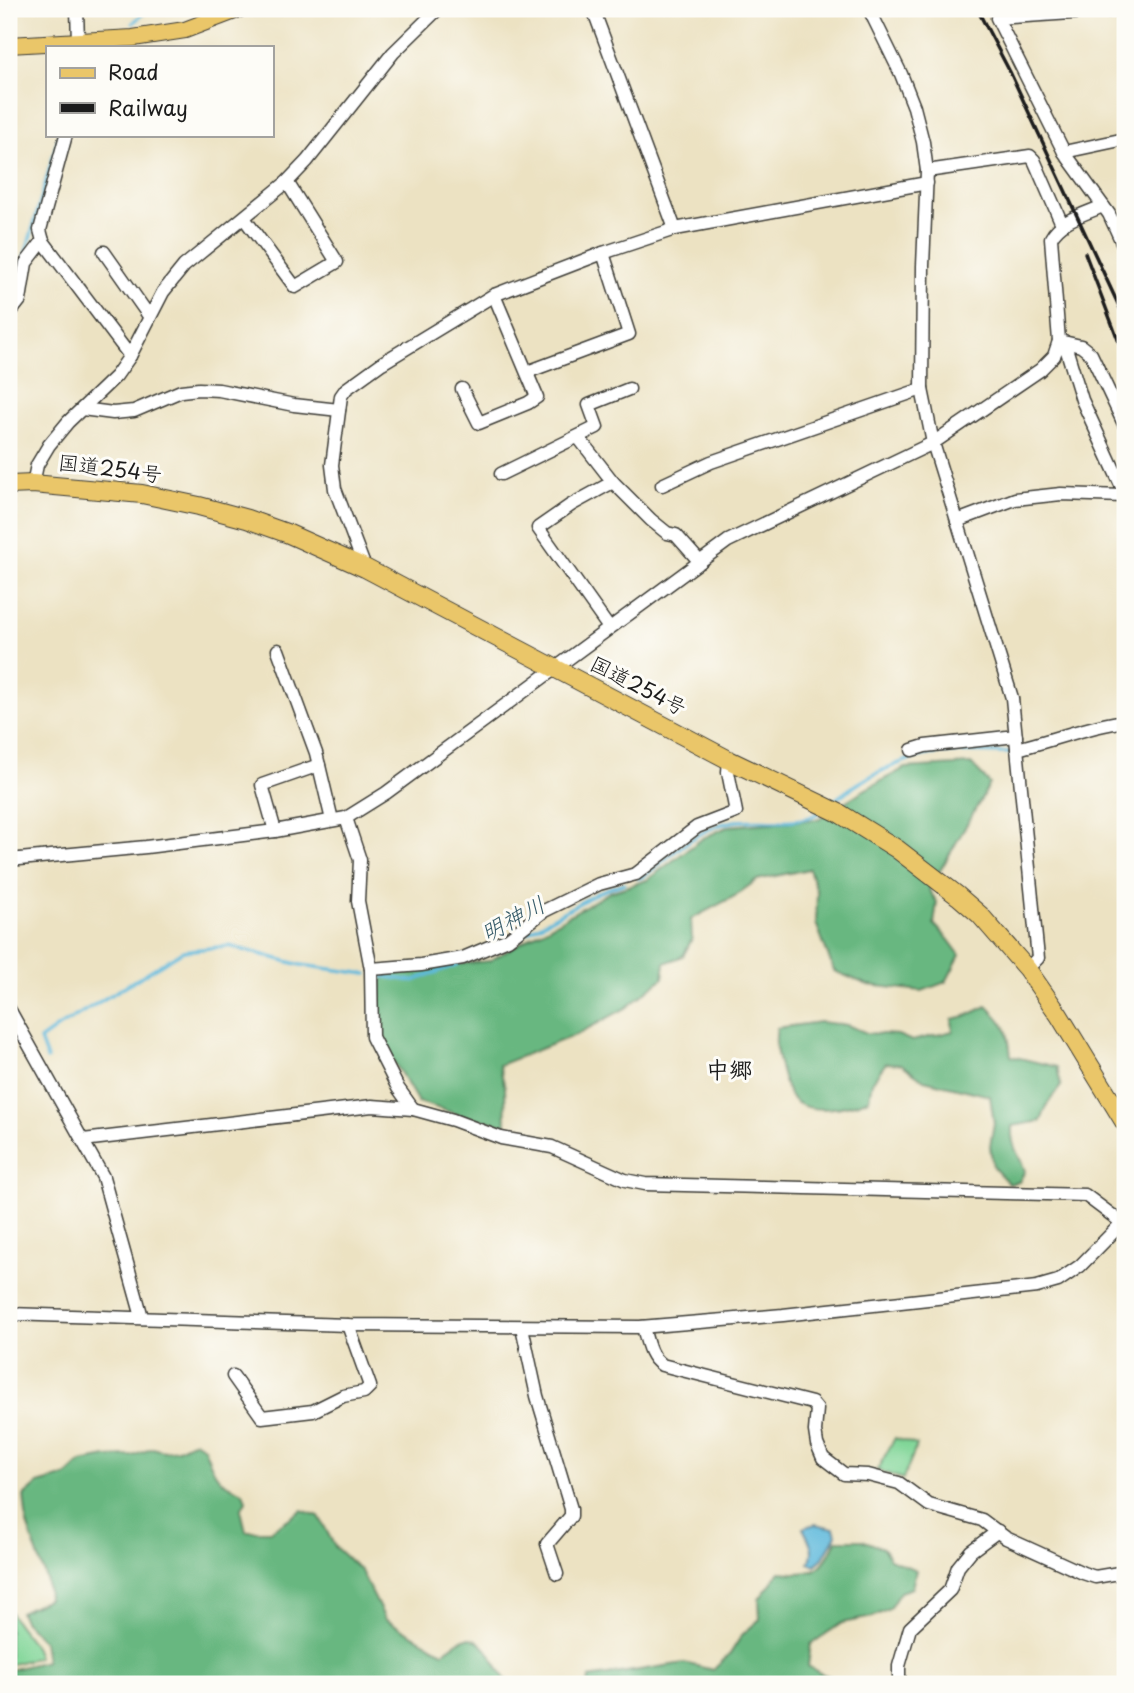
<svg xmlns="http://www.w3.org/2000/svg" width="1134" height="1693" font-family="'Playpen Sans','Klee One',sans-serif">
<rect width="100%" height="100%" fill="#fdfcf7"/>
<filter id="ink" filterUnits="userSpaceOnUse"><feTurbulence type="fractalNoise" baseFrequency=".0143" numOctaves="2"/><feDisplacementMap in="SourceGraphic" scale="14" xChannelSelector="R" yChannelSelector="G"/><feConvolveMatrix kernelMatrix="1 2 1 2 8 2 1 2 1" color-interpolation-filters="sRGB"/></filter>
<filter id="wash" filterUnits="userSpaceOnUse"><feTurbulence type="fractalNoise" baseFrequency=".00686" numOctaves="4" result="noise"/><feDisplacementMap in="SourceGraphic" scale="28" xChannelSelector="R" yChannelSelector="G"/><feGaussianBlur stdDeviation="1.57" result="paint"/><feColorMatrix in="noise" values="0 0 0 0 0 0 0 0 0 0 0 0 0 0 0 0 0 1.4 0 .05"/><feComposite in="paint" operator="in"/></filter>
<g filter="url(#wash)">
<rect width="100%" height="100%" fill="#ece2c2"/>
<g fill="#81d698" stroke="#4e795a" stroke-width="2">
<path d="M 895,1438 L 917,1445 L 903,1479 L 877,1470 Z"/>
<path d="M 9,1610 C 17,1628 33,1638 38,1657 L 9,1665 Z"/>
</g>
<g fill="#68b780" stroke="#426a4e" stroke-width="2">
<path d="M 971,764 L 990,784 L 929,890 L 937,902 L 934,924 L 948,939 L 960,955 L 946,982 L 922,991 L 868,985 L 834,971 L 816,923 L 817,892 L 809,869 L 757,880 L 735,896 L 691,919 L 692,939 L 683,956 L 665,963 L 663,978 L 626,1008 L 578,1034 L 499,1065 L 505,1087 L 506,1125 L 460,1115 L 418,1102 L 378,1035 L 381,982 L 390,971 L 489,961 L 610,892 L 647,880 L 703,838 L 729,826 L 818,819 L 862,791 L 905,768 Z"/>
<path d="M 987,1006 C 1007,1025 1008,1029 1011,1056 L 1057,1067 L 1061,1086 L 1048,1103 L 1041,1121 L 1012,1126 C 1011,1149 1018,1151 1025,1171 L 1019,1182 L 1009,1184 L 993,1167 L 990,1146 L 994,1123 L 990,1096 L 924,1080 L 901,1064 L 886,1063 L 872,1082 L 869,1099 C 850,1107 806,1117 791,1097 C 786,1090 783,1079 781,1071 C 777,1056 774,1043 777,1028 L 820,1022 L 847,1025 L 867,1033 L 898,1035 L 912,1041 L 953,1031 L 952,1019 L 966,1016 Z"/>
<path d="M 194,1441 L 204,1447 C 213,1472 217,1483 243,1492 L 246,1501 L 241,1510 L 246,1531 L 270,1531 L 302,1510 L 319,1516 L 335,1547 L 361,1571 L 385,1619 L 443,1652 C 450,1648 459,1639 468,1638 C 484,1636 500,1672 508,1684 L 9,1684 L 9,1670 L 46,1661 L 43,1641 L 24,1621 L 20,1612 L 48,1599 L 47,1582 L 27,1524 L 24,1496 L 38,1484 L 66,1476 L 81,1462 L 107,1457 L 133,1456 L 153,1448 L 164,1451 L 178,1449 Z"/>
<path d="M 836,1540 L 862,1540 L 883,1548 L 890,1559 L 916,1570 L 912,1588 L 900,1592 L 889,1609 L 873,1617 L 842,1623 L 811,1644 L 808,1666 L 820,1673 L 849,1684 L 588,1684 L 589,1678 L 684,1663 L 713,1670 L 730,1654 L 742,1635 L 760,1619 L 759,1599 L 780,1572 C 814,1575 823,1572 836,1540 Z"/>
</g>
<path fill="#5eb9dc" stroke="#3d6a7c" stroke-width="2" d="M 815,1524 L 834,1528 L 836,1535 L 823,1558 L 815,1565 L 809,1563 C 816,1549 809,1541 803,1528 Z"/>
<g fill="none" stroke-linecap="round" stroke-linejoin="round">
<g stroke="#5eb9dc" stroke-width="3.5">
<path d="M 133,23 L 148,9"/>
<path d="M 25,256 L 59,135"/>
<path d="M 9,276 L 21,262"/>
<path d="M 830,804 C 854,784 881,769 911,759 C 939,749 984,753 1014,753"/>
<path d="M 638,878 L 644,876 C 672,855 701,825 736,821 C 760,818 801,827 821,811"/>
<path d="M 522,935 L 599,892 L 624,883"/>
<path d="M 375,975 L 413,981 L 458,964"/>
<path d="M 47,1059 L 40,1040 L 58,1027 L 183,951 L 229,946 L 301,965 L 367,974"/>
</g>
</g>
</g>
<g filter="url(#ink)">
<g fill="none" stroke-linecap="round" stroke-linejoin="round">
<g stroke="#3b3a35" stroke-width="15">
<g id="minor">
<path d="M 77,9 L 78,41"/>
<path d="M 593,9 L 675,229"/>
<path d="M 869,9 L 901,74 L 914,107 L 923,142 L 927,171 L 923,266 L 922,389 L 933,443 L 1012,698 L 1038,958 L 1027,969"/>
<path d="M 1117,10 L 997,18 L 1064,152 L 1109,214 L 1125,249"/>
<path d="M 66,135 L 40,230 L 43,241 L 130,356"/>
<path d="M 1064,152 L 1125,139"/>
<path d="M 927,171 L 1030,156 L 1034,160 L 1062,224"/>
<path d="M 244,218 L 295,287 L 337,262 L 287,182"/>
<path d="M 104,252 L 149,316"/>
<path d="M 9,314 L 20,300 L 26,263 L 43,241"/>
<path d="M 1059,341 L 1081,346 L 1091,354 L 1125,426"/>
<path d="M 527,372 L 629,334 L 603,253"/>
<path d="M 462,389 L 479,423 L 528,403 L 537,397 L 494,295"/>
<path d="M 82,409 L 113,413 L 134,411 L 181,391 L 199,389 L 219,390 L 294,405 L 339,410"/>
<path d="M 578,437 L 613,482 L 651,520 L 667,533 L 676,535 L 700,562"/>
<path d="M 501,474 L 597,427 L 589,405 L 629,389"/>
<path d="M 33,484 L 37,465 L 49,445 L 68,422 L 116,376 L 130,356 L 163,292 L 184,266 L 287,182 L 307,161 L 393,53 L 438,9"/>
<path d="M 662,485 L 711,462 L 922,389"/>
<path d="M 957,521 L 1015,499 L 1061,494 L 1123,496 L 1122,487 L 1082,400 L 1067,351 L 1059,341"/>
<path d="M 365,568 L 335,489 L 332,465 L 341,396 L 346,389 L 382,363 L 494,295 L 603,253 L 675,229 L 927,183"/>
<path d="M 609,628 L 538,528 L 571,505 L 613,482"/>
<path d="M 278,650 L 316,753 L 332,820"/>
<path d="M 1017,749 C 1054,740 1088,726 1125,721"/>
<path d="M 912,750 L 925,746 L 1016,736"/>
<path d="M 346,818 L 360,860 L 358,901 L 371,969 L 372,1037 L 398,1088 L 413,1109"/>
<path d="M 275,831 L 262,785 L 319,765"/>
<path d="M 9,860 L 146,847 L 275,831 L 346,818 L 386,793 L 728,541 L 933,443 L 1040,370 L 1054,356 L 1059,341 L 1051,238 C 1060,220 1085,214 1103,206"/>
<path d="M 371,969 L 421,965 L 463,958 L 508,939 L 544,911 L 599,884 L 636,874 L 697,827 L 736,812 L 728,772 L 729,760"/>
<path d="M 9,1009 L 103,1177 L 142,1317"/>
<path d="M 83,1140 L 372,1106 L 413,1109 L 453,1120 L 501,1138 L 552,1147 L 625,1180 L 645,1184 L 1085,1195 L 1121,1222"/>
<path d="M 9,1314 L 348,1325 L 640,1327 L 783,1315 L 1037,1287 L 1058,1281 L 1080,1266 L 1125,1220"/>
<path d="M 522,1327 L 537,1396 L 571,1509 L 571,1516 L 547,1544 L 557,1574"/>
<path d="M 643,1327 C 647,1341 649,1357 662,1365 L 812,1403 L 817,1409 L 815,1431 L 817,1444 L 823,1458 L 844,1474 L 868,1475 L 899,1483 L 929,1505 L 982,1520 L 1006,1538 L 1083,1573 L 1095,1577 L 1125,1572"/>
<path d="M 233,1376 L 262,1417 L 313,1411 L 343,1396 L 364,1392 L 370,1386 L 348,1325"/>
<path d="M 899,1684 L 899,1666 L 910,1628 L 950,1590 L 958,1567 L 971,1551 L 998,1531"/>
</g>
</g>
<g stroke="#3b3a35" stroke-width="18">
<path id="major" d="M 9,45 L 133,38 L 185,30 L 240,9"/>
</g>
<g stroke="#3b3a35" stroke-width="20">
<path id="highway" d="M 9,485 L 33,484 L 142,494 L 199,506 L 247,519 L 289,534 L 365,568 L 729,760 L 839,813 L 897,849 L 958,896 L 980,915 L 1027,969 L 1059,1015 L 1125,1123"/>
</g>
<use href="#minor" stroke="#fff" stroke-width="12"/>
<use href="#major" stroke="#eac669" stroke-width="16"/>
<use href="#highway" stroke="#eac669" stroke-width="18"/>
<g stroke="#1c1c1c" stroke-width="3.5">
<path d="M 977,9 L 1010,72 L 1125,319"/>
<path d="M 1085,253 L 1125,358"/>
</g>
</g>
</g>
<g text-anchor="middle" stroke-width="6" stroke-linejoin="round" paint-order="stroke">
<g font-size="21" fill="#1c1c1c" stroke="#fdfcf7">
<text transform="translate(110 469) rotate(7)" y="7">国道254号</text>
<text transform="translate(638 686) rotate(27)" y="7">国道254号</text>
</g>
<g font-size="23" font-style="italic" fill="#365b69" stroke="#fdfcf7">
<text transform="translate(513 919) rotate(-28)" y="8">明神川</text>
</g>
<g font-size="23" font-weight="bold" fill="#1c1c1c" stroke="#fdfcf7">
<text x="729" y="1078">中郷</text>
</g>
</g>
<rect width="1134" height="1693" fill="none" stroke="#fdfcf7" stroke-width="35"/>
<rect x="46" y="46" width="228" height="91" fill="#fdfcf7" stroke="#a3a29f" stroke-width="2"/>
<rect x="60" y="68" width="35" height="10" fill="#eac669" stroke="#a3a29f" stroke-width="2"/>
<text x="108" y="80" font-size="21" fill="#1c1c1c">Road</text>
<rect x="60" y="103" width="35" height="10" fill="#1c1c1c" stroke="#a3a29f" stroke-width="2"/>
<text x="108" y="116" font-size="21" fill="#1c1c1c">Railway</text>
</svg>
